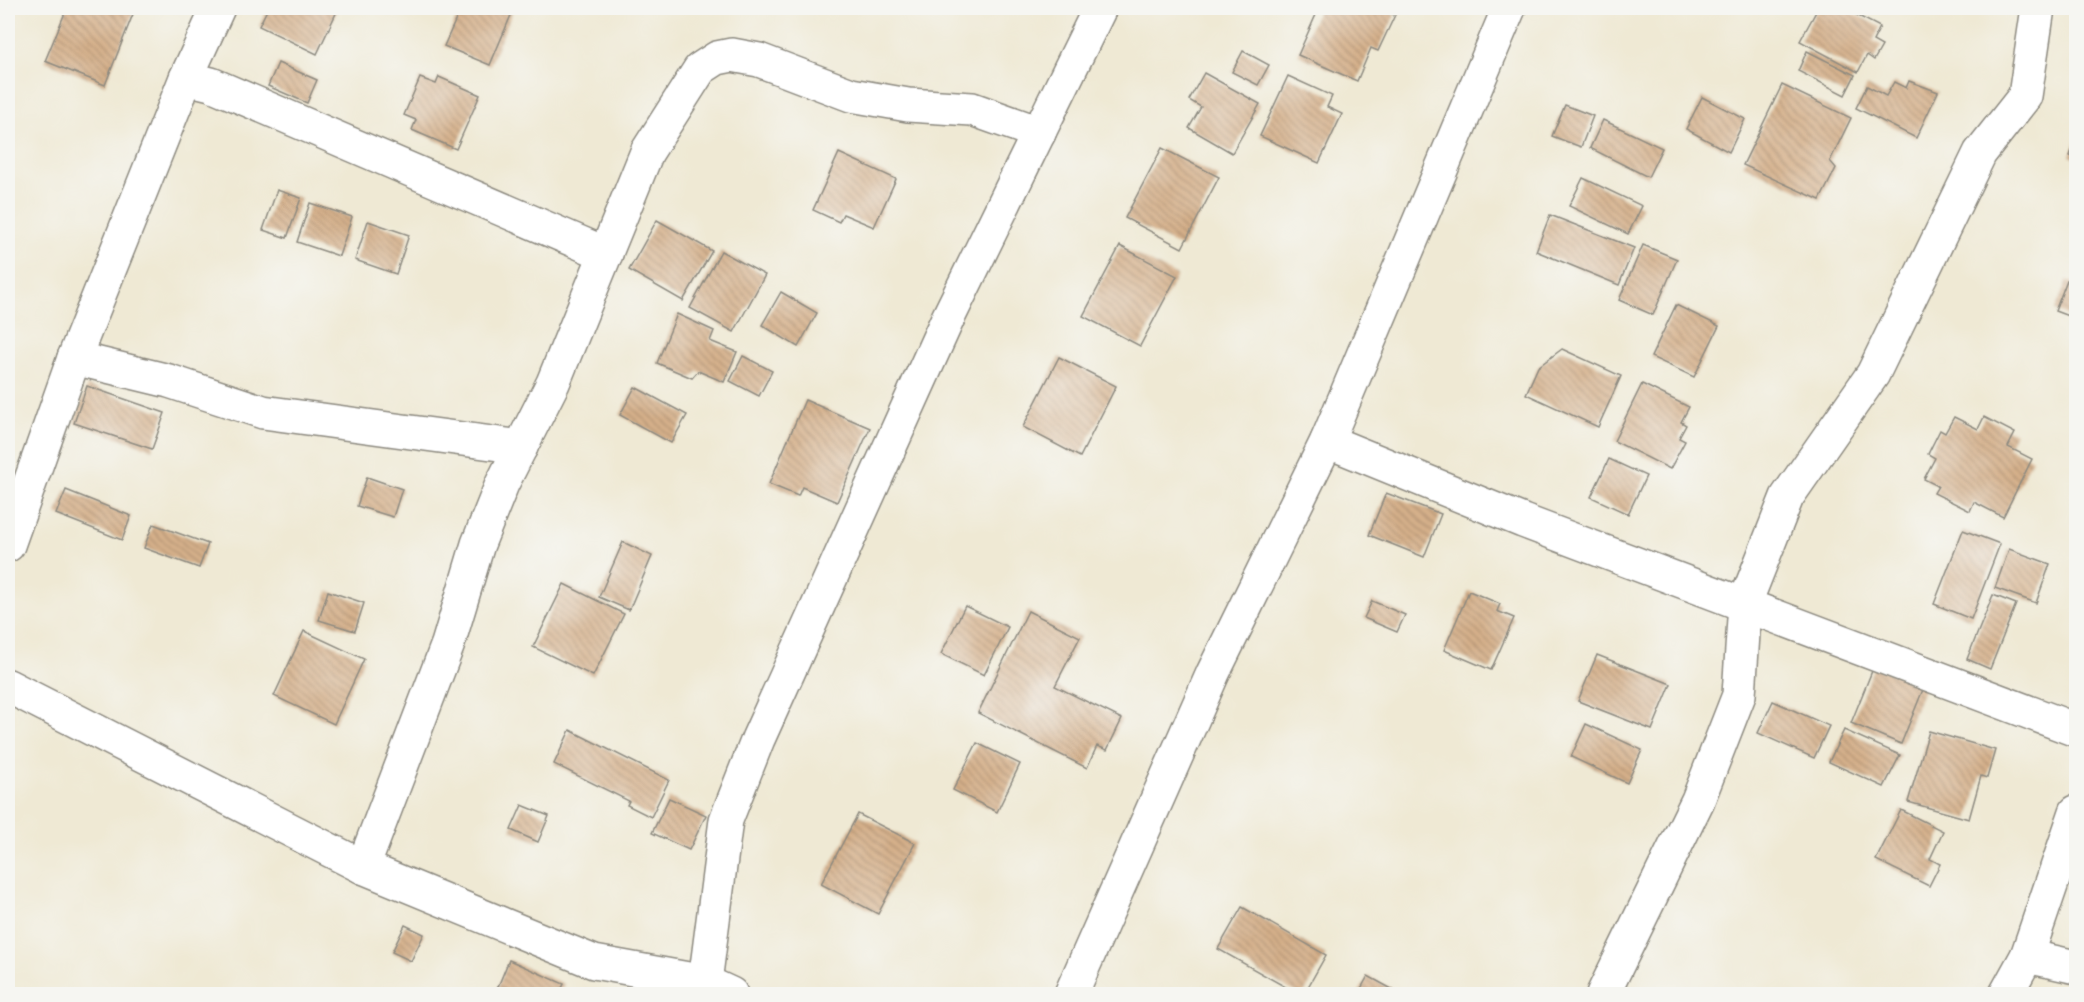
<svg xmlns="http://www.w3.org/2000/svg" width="2084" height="1002" font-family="Dekko,sans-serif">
<defs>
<pattern id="building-back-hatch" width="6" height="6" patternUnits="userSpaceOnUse" patternTransform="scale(1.5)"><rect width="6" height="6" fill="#d5b08a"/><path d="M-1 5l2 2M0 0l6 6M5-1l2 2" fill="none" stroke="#ad8f71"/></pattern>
</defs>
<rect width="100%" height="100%" fill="#f6f6f2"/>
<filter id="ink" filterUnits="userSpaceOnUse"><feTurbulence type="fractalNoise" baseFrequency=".0167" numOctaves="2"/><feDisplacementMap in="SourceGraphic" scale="12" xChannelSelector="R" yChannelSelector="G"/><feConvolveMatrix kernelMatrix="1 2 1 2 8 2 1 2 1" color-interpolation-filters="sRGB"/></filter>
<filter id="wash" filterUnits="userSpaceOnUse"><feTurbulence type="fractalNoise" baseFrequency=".008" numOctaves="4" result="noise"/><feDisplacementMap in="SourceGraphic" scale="24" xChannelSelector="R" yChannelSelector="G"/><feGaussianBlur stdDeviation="1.35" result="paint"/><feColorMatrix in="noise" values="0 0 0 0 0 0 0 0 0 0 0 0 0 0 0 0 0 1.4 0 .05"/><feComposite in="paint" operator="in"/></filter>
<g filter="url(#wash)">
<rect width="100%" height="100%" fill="#efe9d4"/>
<g id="blocks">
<g fill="url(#building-back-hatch)">
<path d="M 67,8 L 135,9 L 105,85 L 45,61 Z"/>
<path d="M 268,8 L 335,8 L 338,9 L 317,54 L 259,26 Z"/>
<path d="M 461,8 L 514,8 L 490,65 L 444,46 Z"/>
<path d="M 1319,8 L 1378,8 L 1395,15 L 1378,51 L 1371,48 L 1357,81 L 1298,55 Z"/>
<path d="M 1818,8 L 1843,8 L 1880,27 L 1873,41 L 1882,46 L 1874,60 L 1867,55 L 1858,72 L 1800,41 Z"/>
<path d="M 1243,51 L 1269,65 L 1258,85 L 1232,72 Z"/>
<path d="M 1807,51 L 1855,75 L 1845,95 L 1798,71 Z"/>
<path d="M 278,63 L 317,80 L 307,103 L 268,86 Z"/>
<path d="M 1204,73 L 1260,104 L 1232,153 L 1189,128 L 1201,107 L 1189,100 Z"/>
<path d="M 1288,76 L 1332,96 L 1327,107 L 1342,114 L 1319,163 L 1260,136 Z"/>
<path d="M 439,77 L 480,95 L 456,149 L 412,130 L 416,120 L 404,115 L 420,78 L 436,84 Z"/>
<path d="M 1909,81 L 1938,92 L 1916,138 L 1856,108 L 1867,86 L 1886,96 L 1894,82 L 1906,88 Z"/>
<path d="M 1782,85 L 1851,118 L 1830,161 L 1836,168 L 1820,200 L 1743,165 Z"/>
<path d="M 1702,97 L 1745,119 L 1729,152 L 1686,129 Z"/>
<path d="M 1565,105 L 1593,116 L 1581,147 L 1552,136 Z"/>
<path d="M 1603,120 L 1662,148 L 1648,177 L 1590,148 Z"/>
<path d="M 2076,140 L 2076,159 L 2070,156 Z"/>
<path d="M 1162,148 L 1219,177 L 1182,248 L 1125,218 Z"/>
<path d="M 839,153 L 896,179 L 874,227 L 843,214 L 839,222 L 813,210 Z"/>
<path d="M 1583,178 L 1642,206 L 1628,234 L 1569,206 Z"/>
<path d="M 277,190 L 301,198 L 287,238 L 263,230 Z"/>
<path d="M 310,203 L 352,217 L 339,256 L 297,242 Z"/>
<path d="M 1550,215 L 1634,248 L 1619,285 L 1536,251 Z"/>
<path d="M 657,220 L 712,251 L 683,301 L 629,270 Z"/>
<path d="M 368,221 L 409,235 L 396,274 L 355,260 Z"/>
<path d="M 1643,245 L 1677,259 L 1653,315 L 1619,300 Z"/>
<path d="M 1120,246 L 1177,276 L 1140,346 L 1083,316 Z"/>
<path d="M 721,251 L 765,275 L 734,332 L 690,308 Z"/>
<path d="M 2067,280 L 2076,284 L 2076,319 L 2055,311 Z"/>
<path d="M 781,292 L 817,313 L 798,347 L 762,325 Z"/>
<path d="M 1676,305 L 1719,326 L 1694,377 L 1651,357 Z"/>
<path d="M 677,314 L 714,331 L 710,341 L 737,352 L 724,382 L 698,371 L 692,378 L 657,363 Z"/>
<path d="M 1562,349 L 1621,376 L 1598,427 L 1526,394 L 1538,367 Z"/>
<path d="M 743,356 L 772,371 L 759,396 L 730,381 Z"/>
<path d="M 1059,357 L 1116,386 L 1080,457 L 1023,427 Z"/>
<path d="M 1642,384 L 1689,407 L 1681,422 L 1686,425 L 1679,438 L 1685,441 L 1670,469 L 1614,441 Z"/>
<path d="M 87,386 L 165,413 L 152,449 L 74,423 Z"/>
<path d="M 635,387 L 687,415 L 671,443 L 620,415 Z"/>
<path d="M 805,400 L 870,428 L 837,502 L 802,487 L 798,496 L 769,484 Z"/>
<path d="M 1954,417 L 1978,429 L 1984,417 L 2015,433 L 2008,447 L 2032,459 L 2003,517 L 1974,502 L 1970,511 L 1934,493 L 1938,486 L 1924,479 L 1935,458 L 1928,454 L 1940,430 L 1945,433 Z"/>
<path d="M 1609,459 L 1646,476 L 1628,514 L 1591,497 Z"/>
<path d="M 367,477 L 402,489 L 393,517 L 357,506 Z"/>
<path d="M 66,490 L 131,516 L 122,540 L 56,514 Z"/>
<path d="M 1386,493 L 1441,514 L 1424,557 L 1369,535 Z"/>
<path d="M 153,524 L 208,544 L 199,568 L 144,548 Z"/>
<path d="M 1963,530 L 2000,544 L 1971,619 L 1934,604 Z"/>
<path d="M 623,542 L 652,556 L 629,610 L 599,597 Z"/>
<path d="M 2009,549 L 2050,564 L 2036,603 L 1995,588 Z"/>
<path d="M 564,584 L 624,614 L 593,676 L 533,647 Z"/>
<path d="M 328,591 L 364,603 L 355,631 L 319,620 Z"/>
<path d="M 1469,591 L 1500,604 L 1497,611 L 1514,618 L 1491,670 L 1444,650 Z"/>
<path d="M 1993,595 L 2016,604 L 1990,669 L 1967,659 Z"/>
<path d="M 1372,601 L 1405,615 L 1397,632 L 1364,618 Z"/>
<path d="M 965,606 L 1008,627 L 984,675 L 941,654 Z"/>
<path d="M 1028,611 L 1080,637 L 1055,686 L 1122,719 L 1107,750 L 1097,746 L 1087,768 L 978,713 Z"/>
<path d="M 304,631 L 364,659 L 334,724 L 274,696 Z"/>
<path d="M 1597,655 L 1671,684 L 1652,730 L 1578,701 Z"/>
<path d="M 1874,666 L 1924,687 L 1901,744 L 1851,723 Z"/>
<path d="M 1773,701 L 1829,726 L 1814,758 L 1758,733 Z"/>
<path d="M 1586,724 L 1642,750 L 1627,783 L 1571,757 Z"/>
<path d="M 570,730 L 669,780 L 651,817 L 627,805 L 629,801 L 554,764 Z"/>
<path d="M 1844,730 L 1900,755 L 1884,787 L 1829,762 Z"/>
<path d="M 1929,731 L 1995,750 L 1987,778 L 1981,776 L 1969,819 L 1908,802 Z"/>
<path d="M 977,743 L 1020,764 L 997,812 L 953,790 Z"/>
<path d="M 669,798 L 706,815 L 689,850 L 652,833 Z"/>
<path d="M 522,805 L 549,816 L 538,842 L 511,830 Z"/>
<path d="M 1901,810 L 1943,831 L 1930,859 L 1940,864 L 1929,886 L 1876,860 Z"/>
<path d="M 858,814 L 915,843 L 878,914 L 821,884 Z"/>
<path d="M 1242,907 L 1326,955 L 1304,994 L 1298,994 L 1218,949 Z"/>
<path d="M 405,925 L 424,934 L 411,961 L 392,952 Z"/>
<path d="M 509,960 L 564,984 L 559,994 L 495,994 Z"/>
<path d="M 1368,976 L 1401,994 L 1358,994 Z"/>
</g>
</g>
</g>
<g filter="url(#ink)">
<use href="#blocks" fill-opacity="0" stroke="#8d8a80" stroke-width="1.5"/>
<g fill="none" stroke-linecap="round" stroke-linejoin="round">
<g stroke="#8d8a80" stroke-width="36">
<g id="minor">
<path d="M 186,78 L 218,8"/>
<path d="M 74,358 L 169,381 L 263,412 L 521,447"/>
<path d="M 1327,441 L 1523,521 L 2076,730"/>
<path d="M 8,545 L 74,358 L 186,78 L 211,84 L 606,254"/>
<path d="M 8,686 L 363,867 L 594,962 L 705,982 L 731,994"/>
<path d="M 363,867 L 448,644 L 478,544 L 502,484 L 553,383 L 647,152 L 700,69 L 717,58 L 732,55 L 759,60 L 851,95 L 908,105 L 972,109 L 1039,133"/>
<path d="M 2027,956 L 2076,967"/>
<path d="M 705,982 L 726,820 L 758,739 L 948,318 L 1100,8"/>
<path d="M 1071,994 L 1213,673 L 1327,441 L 1509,8"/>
<path d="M 1603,994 L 1698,800 L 1739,695 L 1745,603 L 1787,497 L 1873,374 L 1980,153 L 2025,96 L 2038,8"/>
<path d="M 2006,994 L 2027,956 L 2076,812"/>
</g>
</g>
<use href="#minor" stroke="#fff" stroke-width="33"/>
</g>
</g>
<rect width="2084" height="1002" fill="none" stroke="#f6f6f2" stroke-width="30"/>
</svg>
